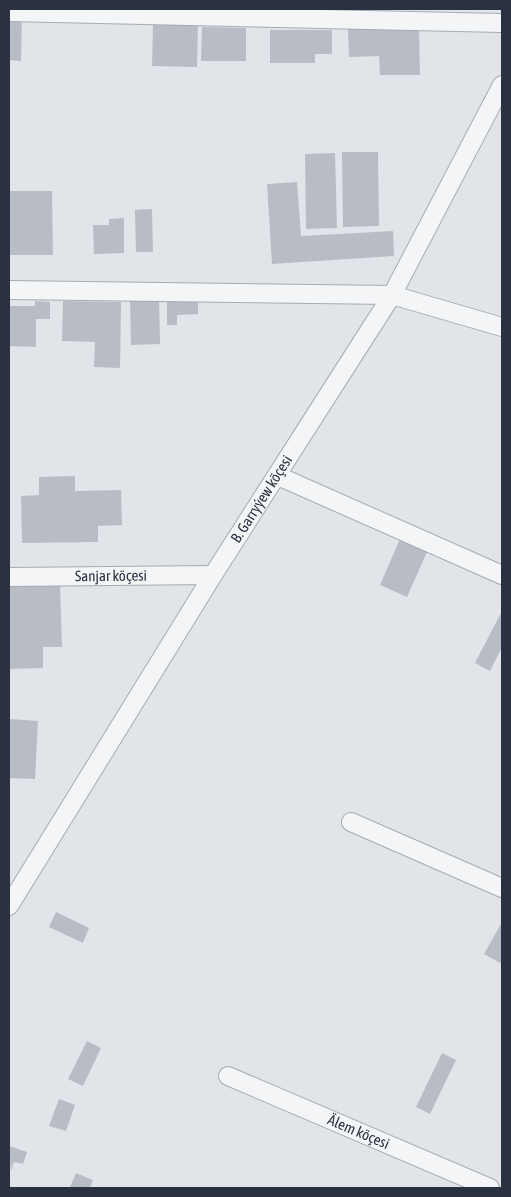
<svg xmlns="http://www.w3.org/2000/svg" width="511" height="1197" font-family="'Asap Condensed',sans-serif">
<rect width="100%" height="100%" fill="#e1e4e9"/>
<g fill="#b8bdc5">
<path d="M 9,15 L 22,16 L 21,61 L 9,60 Z"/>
<path d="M 153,24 L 198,25 L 197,67 L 152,66 Z"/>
<path d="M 202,27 L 246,28 L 246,61 L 201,61 Z"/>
<path d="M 348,29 L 419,29 L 420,75 L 380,75 L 379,56 L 349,57 Z"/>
<path d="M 270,30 L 332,30 L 332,54 L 315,54 L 315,63 L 270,63 Z"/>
<path d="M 342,152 L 378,152 L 379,226 L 343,227 Z"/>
<path d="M 335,153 L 337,228 L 306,229 L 305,154 Z"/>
<path d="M 297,182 L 301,236 L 393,231 L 394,256 L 272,264 L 267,184 Z"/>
<path d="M 9,191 L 52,191 L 53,255 L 9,255 Z"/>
<path d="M 152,209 L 153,252 L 136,252 L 135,210 Z"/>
<path d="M 124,218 L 124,253 L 94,254 L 93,225 L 109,225 L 109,219 Z"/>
<path d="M 159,297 L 160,344 L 131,345 L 130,298 Z"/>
<path d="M 167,300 L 198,300 L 198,314 L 177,315 L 177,325 L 167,325 Z"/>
<path d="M 35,301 L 50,302 L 50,319 L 36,319 L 36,347 L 9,346 L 9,306 L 35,306 Z"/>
<path d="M 63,301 L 121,302 L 120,368 L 94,367 L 95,342 L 62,341 Z"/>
<path d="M 75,476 L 75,491 L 121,490 L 122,525 L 98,526 L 98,542 L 22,543 L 21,496 L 39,495 L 39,477 Z"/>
<path d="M 400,539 L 427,552 L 407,597 L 380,585 Z"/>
<path d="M 60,585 L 62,647 L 43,647 L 43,668 L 9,669 L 9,586 Z"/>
<path d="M 502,611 L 502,647 L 490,671 L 475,663 Z"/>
<path d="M 9,719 L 38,721 L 35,779 L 9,778 Z"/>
<path d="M 56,912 L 89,928 L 83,943 L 49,927 Z"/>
<path d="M 502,922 L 502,964 L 484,954 Z"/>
<path d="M 87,1041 L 101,1048 L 83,1086 L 68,1079 Z"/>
<path d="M 442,1053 L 456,1060 L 430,1114 L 416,1107 Z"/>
<path d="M 59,1099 L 75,1105 L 66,1131 L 49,1126 Z"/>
<path d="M 9,1146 L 27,1152 L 23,1164 L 14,1162 L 11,1171 Z"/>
<path d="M 76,1173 L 93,1180 L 90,1188 L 70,1187 Z"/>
</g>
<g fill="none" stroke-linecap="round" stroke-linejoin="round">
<g stroke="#a6abb3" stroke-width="20">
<g id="minor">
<path d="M 9,12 L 502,23"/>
<path d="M 9,290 L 392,295 L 502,327"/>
<path d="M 278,476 L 502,575"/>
<path id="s1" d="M 9,577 L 213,575"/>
<path d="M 351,822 L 502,888"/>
<path id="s2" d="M 9,906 L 213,575 L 392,295 L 502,85"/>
<path id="s3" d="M 228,1076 L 490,1188"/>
</g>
</g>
<use href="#minor" stroke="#f3f5f7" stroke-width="18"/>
</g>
<g text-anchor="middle" stroke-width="4" stroke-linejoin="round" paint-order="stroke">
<g font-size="15" fill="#2a3140" stroke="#f0f3f6">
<text dy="5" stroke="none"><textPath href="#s2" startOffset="479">B. Garryýew köçesi</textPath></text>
<text dy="5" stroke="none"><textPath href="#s1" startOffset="102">Sanjar köçesi</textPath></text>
<text dy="5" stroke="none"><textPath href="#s3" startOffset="142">Älem köçesi</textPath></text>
</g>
</g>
<rect width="511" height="1197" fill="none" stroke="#2a3140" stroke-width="20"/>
</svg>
